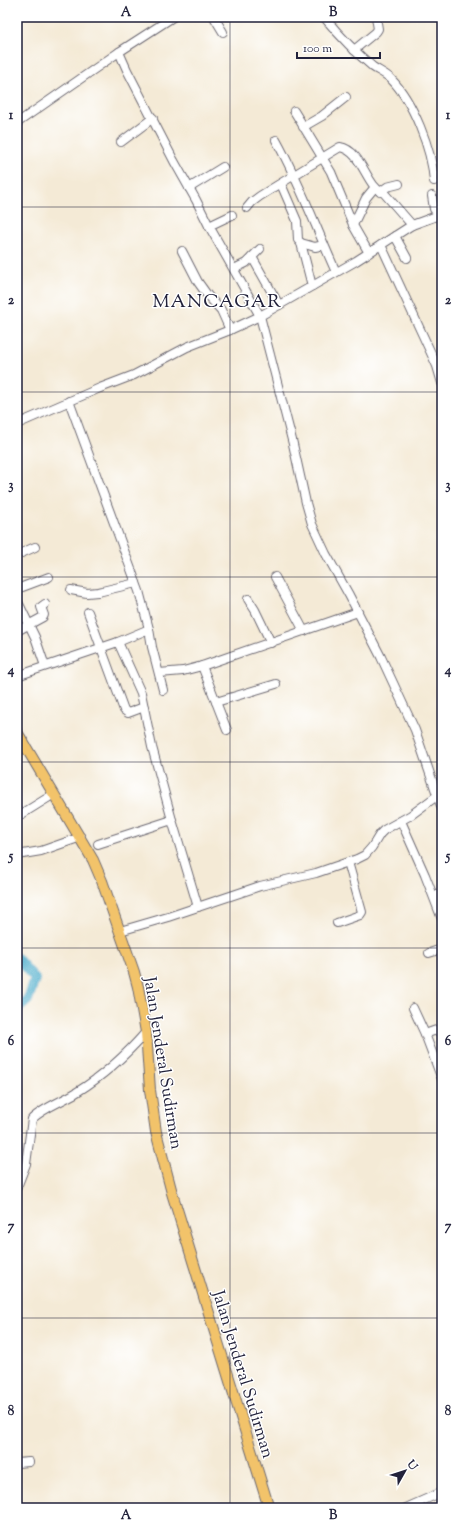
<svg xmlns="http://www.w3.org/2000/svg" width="459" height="1525" font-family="'Sorts Mill Goudy',serif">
<rect width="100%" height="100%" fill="#fff"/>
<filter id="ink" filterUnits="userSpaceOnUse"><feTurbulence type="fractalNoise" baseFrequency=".025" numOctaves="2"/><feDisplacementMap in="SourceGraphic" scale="8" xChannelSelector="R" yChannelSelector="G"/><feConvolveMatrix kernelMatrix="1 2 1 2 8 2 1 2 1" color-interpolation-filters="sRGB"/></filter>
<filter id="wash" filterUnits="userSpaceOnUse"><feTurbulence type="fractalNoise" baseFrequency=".012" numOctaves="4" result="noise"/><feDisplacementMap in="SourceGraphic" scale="16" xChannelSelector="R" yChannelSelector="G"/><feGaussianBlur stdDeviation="0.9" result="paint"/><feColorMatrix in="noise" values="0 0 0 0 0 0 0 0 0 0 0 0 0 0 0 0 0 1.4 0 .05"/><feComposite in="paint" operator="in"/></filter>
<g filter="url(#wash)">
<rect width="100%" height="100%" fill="#f4ead6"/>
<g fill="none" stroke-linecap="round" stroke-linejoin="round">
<path stroke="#4aaac9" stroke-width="10" d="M 17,958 L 35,979 L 28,1000 L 17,1010"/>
</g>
</g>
<g filter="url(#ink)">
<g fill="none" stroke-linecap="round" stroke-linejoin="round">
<g stroke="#6c6871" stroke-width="10">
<g id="minor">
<path d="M 173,17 L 119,52 L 127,70 L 174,161 L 196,200 L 209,226 L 260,316 L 293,444 L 306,503 L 312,524 L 326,554 L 349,595 L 381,657 L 415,730 L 442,809"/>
<path d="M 214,17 L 223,32"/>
<path d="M 324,17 C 339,35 355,52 373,67 C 379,71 386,74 391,79 C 413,101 432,150 434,181"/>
<path d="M 354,50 L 376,32 L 378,29 L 376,17"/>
<path d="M 294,111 L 331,172 L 354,227 L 369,253"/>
<path d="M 17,123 L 119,52"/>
<path d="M 303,127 L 322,116 L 346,97"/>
<path d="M 276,140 C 300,183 316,228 336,272"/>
<path d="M 121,142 L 153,118"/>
<path d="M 281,184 L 297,221 L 298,240 L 301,243 L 312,286"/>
<path d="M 189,188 L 223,167"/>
<path d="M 380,192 L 387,187 L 399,184"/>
<path d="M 432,196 L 434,209 L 439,216"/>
<path d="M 247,208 L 252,202 L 260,196 L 340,147 C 363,151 366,188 384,193 L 412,225"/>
<path d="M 353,225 L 366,198 L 375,187"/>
<path d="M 209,226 L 232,215"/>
<path d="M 395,236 L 407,258"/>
<path d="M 301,243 L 315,247 L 324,245"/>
<path d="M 381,245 L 437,366 L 442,383"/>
<path d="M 182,251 L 198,282 L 208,296 L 221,310 L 230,330"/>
<path d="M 252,257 L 279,305"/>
<path d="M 234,269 L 246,263 L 260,249"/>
<path d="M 69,401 L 139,591 L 149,629 L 152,647 L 163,690"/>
<path d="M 17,424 L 100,388 L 134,375 L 187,347 L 230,330 L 260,316 L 356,261 L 412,225 L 442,214"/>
<path d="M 17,555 L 35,547"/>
<path d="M 275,577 L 304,631"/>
<path d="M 17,589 L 49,577"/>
<path d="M 71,590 L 87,593 L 98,592 L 136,583"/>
<path d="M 248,599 L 255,610 L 271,643"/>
<path d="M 17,600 L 35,637 L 45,666"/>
<path d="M 88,612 L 124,710 L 128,713 L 144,707"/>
<path d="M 17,631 L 43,617 L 44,615 L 41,607 L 45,604"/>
<path d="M 118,642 L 141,693 L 152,747 L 172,820"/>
<path d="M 202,666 L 227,730"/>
<path d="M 159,673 L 183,671 L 202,666 L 358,612"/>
<path d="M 17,676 L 118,642 L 149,629"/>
<path d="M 216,702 L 276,684"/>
<path d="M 17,817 L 54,794"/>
<path d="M 401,821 L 425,875 L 442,919"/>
<path d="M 98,844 L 172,820 L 198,907"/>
<path d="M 17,855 L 41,851 L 81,837"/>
<path d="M 434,896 L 442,892"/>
<path d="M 337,923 L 360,915 L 362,912 L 348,862"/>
<path d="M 120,931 L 168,917 L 260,886 L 316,873 L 357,859 L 365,855 L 372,847 L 380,834 L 384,830 L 411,815 L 442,792"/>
<path d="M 429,953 L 442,949"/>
<path d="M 413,1008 L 425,1034"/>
<path d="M 442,1028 L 425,1034 L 442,1079"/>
<path d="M 17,1187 L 26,1164 L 32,1119 C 43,1108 63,1101 77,1092 C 103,1076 126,1055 146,1032"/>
<path d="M 17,1463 L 29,1462"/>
<path d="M 406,1508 L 442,1492"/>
</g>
</g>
<g stroke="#6c6871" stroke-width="12">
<path id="major" d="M 17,732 L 93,860 L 102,881 L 134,972 L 138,987 L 146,1032 L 150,1090 L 156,1132 L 172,1193 L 269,1508"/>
</g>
<use href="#minor" stroke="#fff" stroke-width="8"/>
<use href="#major" stroke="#f2c36a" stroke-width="10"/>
</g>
</g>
<path fill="none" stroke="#22223b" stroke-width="1" stroke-opacity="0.55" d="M 230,17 L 230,1508M 17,207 L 442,207M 17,392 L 442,392M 17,577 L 442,577M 17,762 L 442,762M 17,948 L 442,948M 17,1133 L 442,1133M 17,1318 L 442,1318"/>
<g text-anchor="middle" stroke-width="3" stroke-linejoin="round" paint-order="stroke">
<g font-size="17" fill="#22223b" stroke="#fff">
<text transform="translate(164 1063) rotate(81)" y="6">Jalan Jenderal Sudirman</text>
<text transform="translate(244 1374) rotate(73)" y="6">Jalan Jenderal Sudirman</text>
</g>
<g font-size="19" letter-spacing="1" fill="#22223b" stroke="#fff">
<text x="217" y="307">MANCAGAR</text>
</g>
</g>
<rect width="459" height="1525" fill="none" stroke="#fff" stroke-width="44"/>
<g transform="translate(405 1471) rotate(51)" stroke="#ffffff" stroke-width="3" paint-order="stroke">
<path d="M0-3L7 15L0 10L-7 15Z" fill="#22223b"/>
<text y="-6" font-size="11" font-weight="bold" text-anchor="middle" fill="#22223b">U</text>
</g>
<path d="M297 52v6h83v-6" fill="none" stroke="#22223b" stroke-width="2"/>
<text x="303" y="52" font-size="12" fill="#22223b" stroke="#ffffff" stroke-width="3" paint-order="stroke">100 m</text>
<rect x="22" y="22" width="415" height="1481" fill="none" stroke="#22223b" stroke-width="1.5"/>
<g font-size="13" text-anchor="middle" font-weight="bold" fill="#22223b">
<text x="126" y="16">A</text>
<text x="333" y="16">B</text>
<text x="11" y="119">1</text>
<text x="448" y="119">1</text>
<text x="11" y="304">2</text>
<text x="448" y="304">2</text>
<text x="11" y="489">3</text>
<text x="448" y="489">3</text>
<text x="11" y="674">4</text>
<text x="448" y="674">4</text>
<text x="11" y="860">5</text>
<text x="448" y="860">5</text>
<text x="11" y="1045">6</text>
<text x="448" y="1045">6</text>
<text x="11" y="1230">7</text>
<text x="448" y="1230">7</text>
<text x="11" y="1415">8</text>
<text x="448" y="1415">8</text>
<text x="126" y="1519">A</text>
<text x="333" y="1519">B</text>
</g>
</svg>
